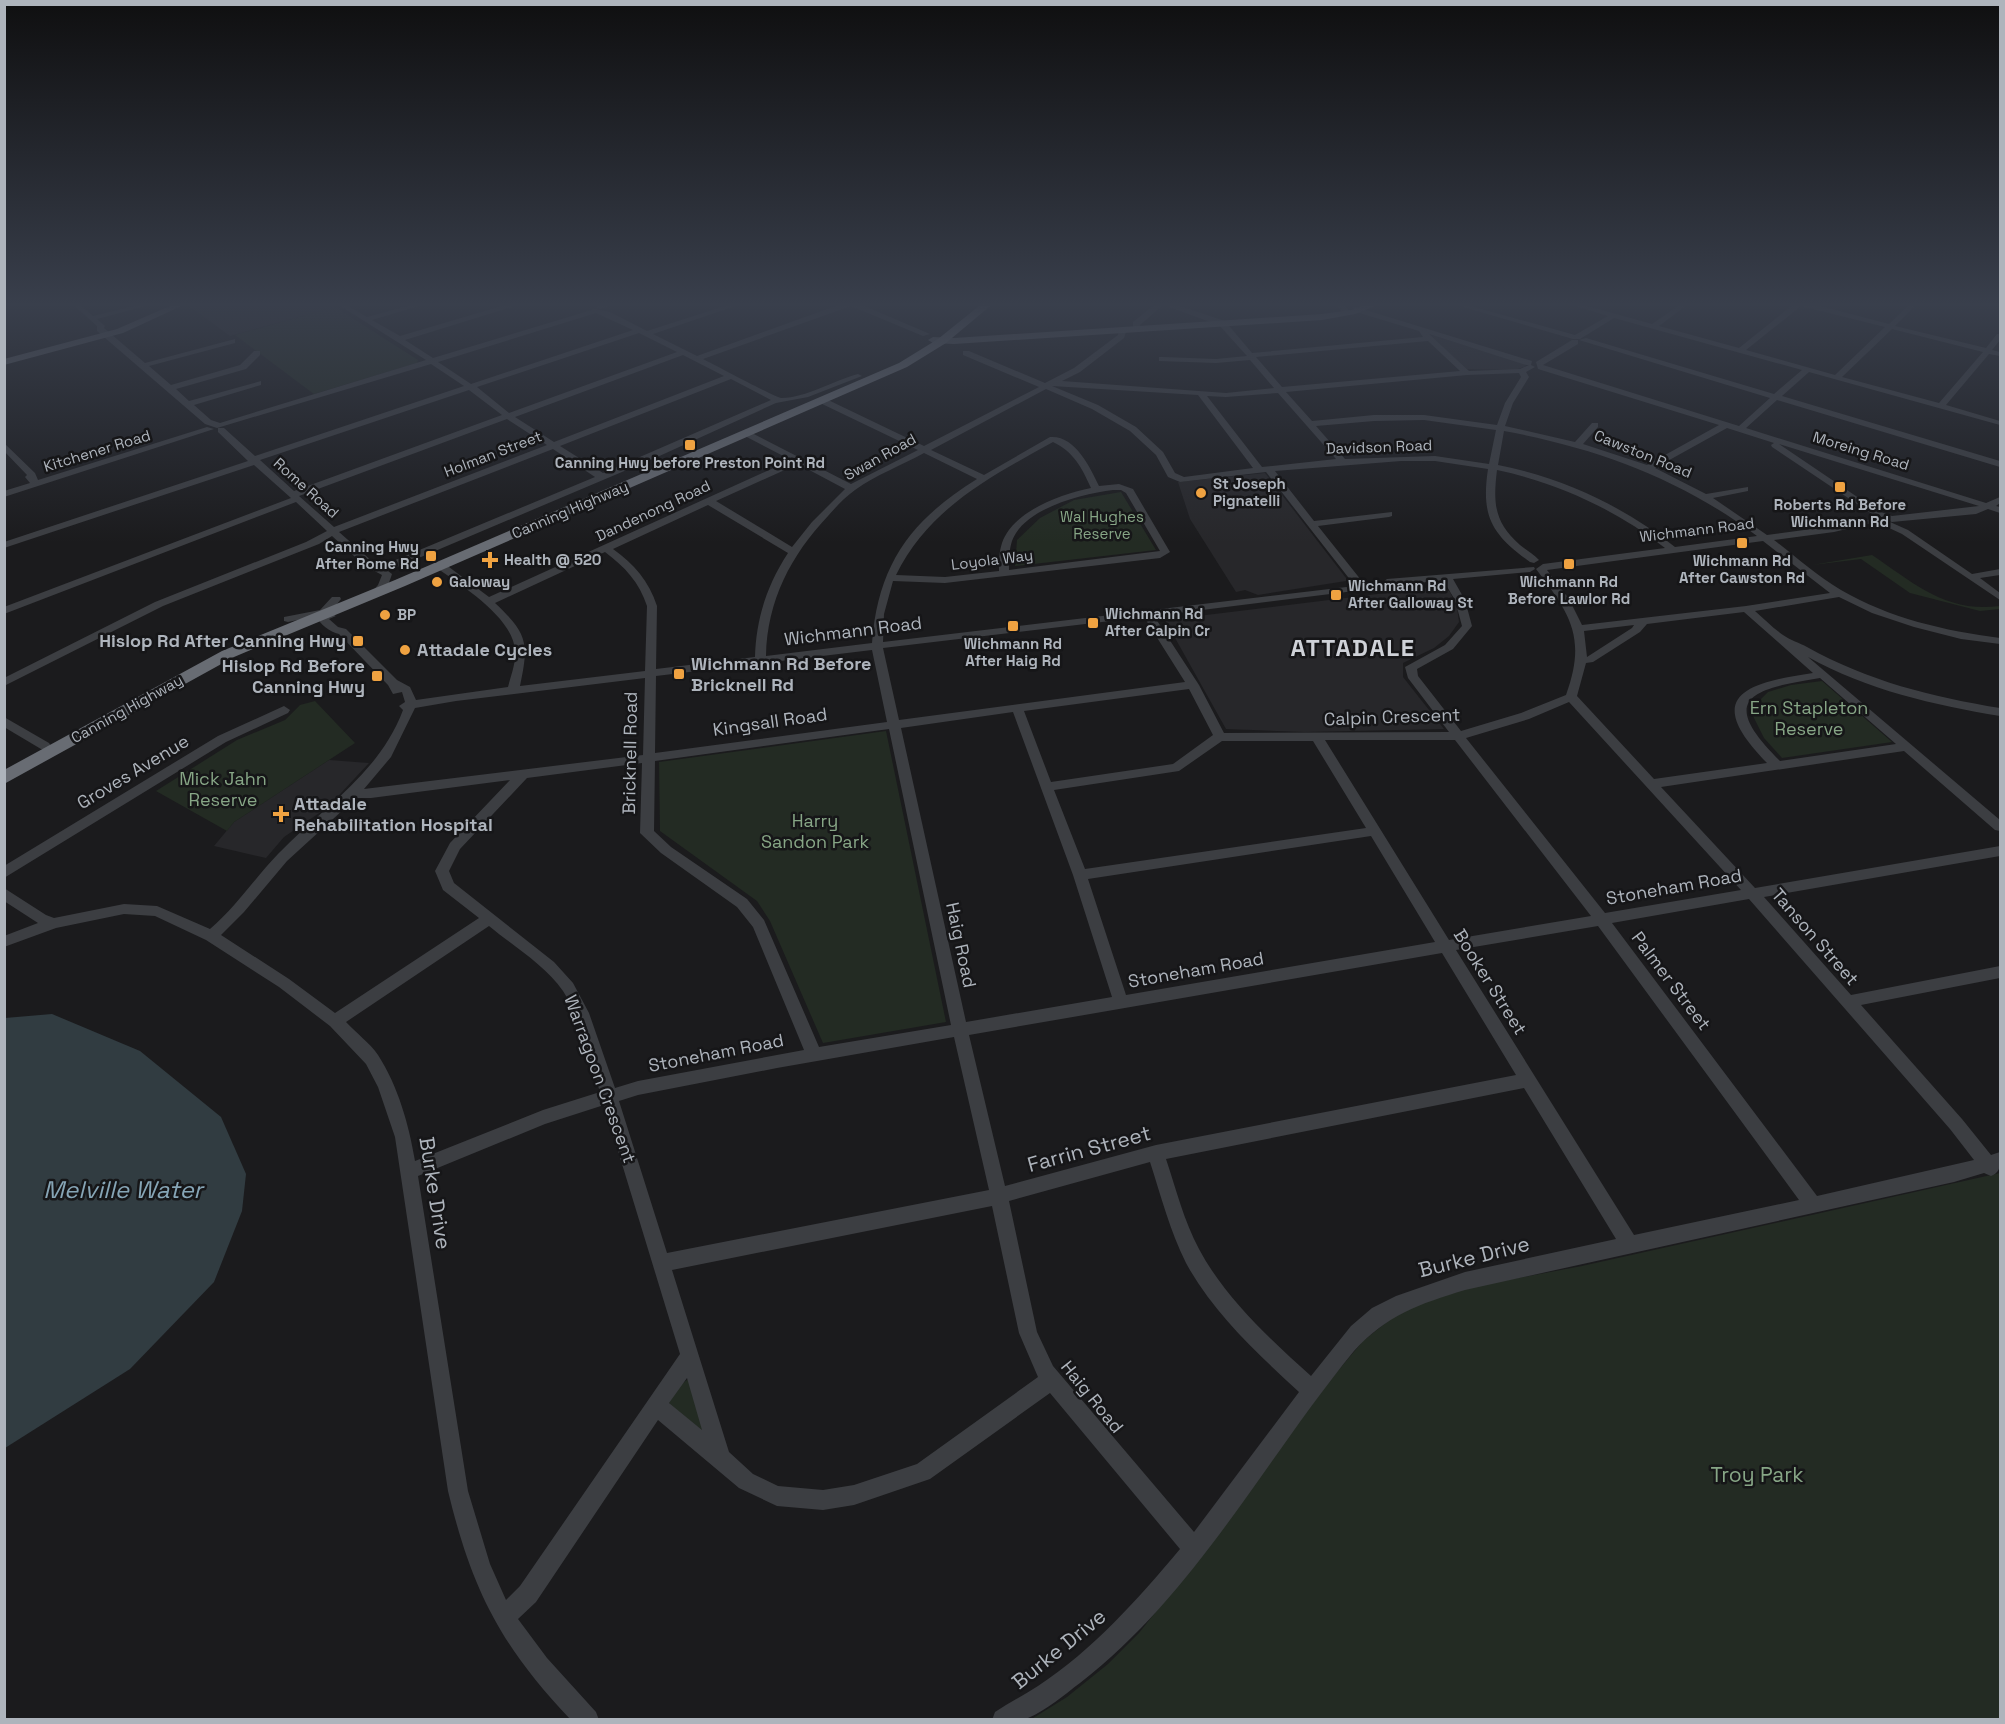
<svg xmlns="http://www.w3.org/2000/svg" width="2005" height="1724" font-family="'Space Grotesk',sans-serif">
<rect width="100%" height="100%" fill="#1b1b1d"/>
<g fill="#27272a">
<path d="M 199,302 L 328,302 L 335,307 L 230,336 L 189,306 Z"/>
<path d="M 1428,334 L 1524,363 L 1526,366 L 1515,370 L 1467,369 Z"/>
<path d="M 1265,473 L 1346,578 L 1346,581 L 1258,595 L 1245,590 L 1236,592 L 1190,519 L 1178,482 Z"/>
<path d="M 1443,586 L 1450,592 L 1457,607 L 1459,622 L 1449,636 L 1434,648 L 1403,663 L 1403,677 L 1444,729 L 1305,732 L 1226,729 L 1165,620 Z"/>
<path d="M 329,760 L 369,763 L 328,807 L 284,837 L 266,858 L 214,846 L 234,822 Z"/>
</g>
<g fill="#232b23">
<path d="M 335,307 L 418,360 L 417,363 L 314,394 L 235,335 Z"/>
<path d="M 1121,492 L 1156,550 L 1015,566 L 1017,540 L 1040,518 L 1074,500 Z"/>
<path d="M 1872,555 C 1915,584 1946,613 2000,606 L 2000,609 L 1980,611 L 1910,593 L 1861,559 L 1812,565 Z"/>
<path d="M 1822,681 L 1892,742 L 1782,758 L 1764,738 L 1750,710 L 1768,692 L 1791,685 Z"/>
<path d="M 315,701 L 355,743 L 234,822 L 227,831 L 156,791 L 237,740 L 285,720 L 300,705 Z"/>
<path d="M 886,731 L 946,1022 L 823,1043 L 770,921 L 757,901 L 660,831 L 659,762 Z"/>
<path d="M 2000,1173 L 2000,1719 L 1030,1720 L 1067,1697 L 1108,1664 L 1139,1633 L 1192,1566 L 1331,1379 L 1363,1341 L 1402,1310 L 1460,1289 L 1582,1266 Z"/>
<path d="M 690,1378 L 706,1433 L 671,1407 L 669,1402 L 680,1385 Z"/>
</g>
<path fill="#313c41" d="M 52,1014 L 140,1051 L 221,1117 L 246,1174 L 242,1211 L 214,1282 L 130,1369 L 5,1448 L 5,1018 Z"/>
<g fill="none" stroke-linecap="round" stroke-linejoin="round">
<g fill="#3c3e42" fill-rule="evenodd">
<path d="M 70,302 L 77,302 L 93,316 L 150,302 L 160,302 L 97,319 L 105,326 L 104,328 L 145,363 L 235,339 L 235,343 L 149,366 L 171,385 L 240,365 L 254,351 L 260,351 L 260,355 L 246,369 L 176,389 L 189,401 L 261,381 L 261,385 L 194,405 L 211,420 L 220,423 L 426,360 L 334,302 L 341,302 L 367,317 L 422,302 L 432,302 L 372,320 L 400,336 L 505,305 L 512,307 L 405,340 L 433,358 L 595,309 L 610,312 L 647,331 L 737,302 L 747,302 L 653,334 L 697,356 L 844,303 L 844,302 L 855,302 L 930,334 L 923,336 L 851,306 L 703,359 C 715,365 776,398 782,398 C 805,398 835,380 858,374 L 862,376 L 808,397 L 776,403 L 655,458 L 388,571 L 392,574 C 389,583 386,593 376,596 L 371,593 L 378,585 L 382,575 L 365,566 L 332,536 L 319,544 L 163,606 L 4,686 L 4,678 L 155,602 L 306,542 L 327,531 L 296,502 L 4,614 L 4,607 L 291,498 L 254,465 L 4,548 L 4,542 L 248,461 L 218,432 L 218,428 L 224,428 L 255,456 L 464,386 L 431,364 L 217,428 L 205,424 L 97,331 L 97,326 ZM 596,313 L 633,330 L 471,384 L 438,362 ZM 639,333 L 677,352 L 509,413 L 477,387 ZM 683,355 L 724,376 L 554,442 L 515,417 ZM 731,379 L 771,400 L 603,473 L 560,446 ZM 469,390 L 502,415 L 294,491 L 260,460 ZM 507,419 L 547,445 L 334,527 L 299,496 ZM 553,449 L 595,477 L 381,566 L 373,562 L 339,532 Z"/>
<path d="M 613,302 L 625,302 L 600,309 L 596,307 Z"/>
<path d="M 1158,302 L 1168,302 L 1225,321 L 1252,353 L 1423,337 L 1419,331 L 1353,311 L 1353,307 L 1356,307 L 1532,361 L 1531,365 L 1535,367 L 1526,372 L 1529,377 L 1513,403 L 1505,426 L 1575,442 L 1592,423 L 1598,423 L 1598,427 L 1583,444 L 1647,465 L 1719,425 L 1538,369 L 1536,362 L 1572,340 L 1578,340 L 1578,344 L 1543,365 L 1739,426 L 1770,398 L 1579,340 L 1586,338 L 1774,394 L 1802,370 L 1614,318 L 1580,339 L 1573,339 L 1446,302 L 1456,302 L 1575,335 L 1608,316 L 1563,302 L 1573,302 L 1652,324 L 1684,302 L 1691,302 L 1659,326 L 1739,348 L 1794,304 L 1790,302 L 1805,302 L 1889,324 L 1912,302 L 1919,302 L 1895,326 L 1986,348 L 1997,334 L 2000,334 L 2000,340 L 1992,350 L 2000,352 L 2000,356 L 1989,354 L 1946,405 L 2000,421 L 2000,425 L 1809,372 L 1782,396 L 2000,461 L 2000,467 L 1777,400 L 1746,428 L 1986,503 L 2000,497 L 2000,503 L 1996,506 L 2000,507 L 2000,513 L 1988,509 L 1976,514 L 1892,522 L 1885,520 L 1834,532 L 1774,540 C 1796,557 1817,576 1841,590 C 1889,618 1945,631 2000,638 L 2000,644 L 1961,639 L 1914,627 L 1872,613 L 1839,597 L 1755,611 C 1764,619 1773,628 1783,635 C 1790,640 1800,643 1807,647 C 1868,681 1932,697 2000,708 L 2000,716 C 1934,705 1867,690 1808,657 L 2000,820 L 2000,831 L 1995,830 L 1904,751 L 1661,787 L 1755,888 L 2000,846 L 2000,856 L 1764,897 L 1851,995 L 2000,966 L 2000,978 L 1861,1005 L 1962,1119 L 1991,1155 L 2000,1152 C 2000,1163 2002,1172 1991,1176 L 1984,1173 L 1954,1182 L 1465,1290 C 1419,1304 1387,1315 1354,1351 C 1264,1461 1195,1594 1080,1683 C 1064,1695 1047,1710 1028,1718 C 1018,1722 1002,1720 992,1720 L 995,1712 C 1009,1703 1024,1695 1038,1686 C 1093,1650 1138,1599 1180,1549 L 1050,1393 L 930,1479 L 854,1505 L 823,1510 L 777,1506 L 739,1488 L 658,1420 L 536,1602 L 518,1619 L 547,1658 L 596,1712 L 599,1720 L 571,1720 C 500,1645 472,1590 448,1491 L 395,1137 L 378,1087 L 366,1064 L 330,1026 L 279,987 L 206,940 L 155,916 L 124,914 L 56,928 L 4,947 L 4,936 L 38,923 L 4,901 L 4,888 L 46,915 L 54,918 L 124,904 L 157,906 L 210,929 C 236,907 254,879 278,854 C 323,807 379,774 403,710 L 399,706 L 405,702 L 402,692 L 393,694 L 388,685 L 339,634 C 330,632 319,624 317,616 L 288,622 L 284,621 L 284,617 L 320,610 L 332,597 L 340,597 L 341,599 L 330,613 L 336,616 L 329,619 L 338,627 L 346,629 L 397,680 L 410,687 L 416,700 L 508,687 C 511,675 516,663 515,651 C 514,618 462,586 437,568 L 437,564 L 445,564 L 489,597 L 791,460 L 743,435 L 742,433 L 746,430 L 851,484 L 918,450 L 818,402 L 818,398 L 824,398 L 924,446 L 1039,387 L 963,355 L 963,351 L 969,351 L 1045,383 L 1074,368 L 1118,335 L 1119,329 L 1123,327 L 1127,329 L 1124,338 L 1080,372 L 1062,381 L 1226,393 L 1274,388 L 1250,360 L 1216,363 L 1159,361 L 1159,357 L 1162,357 L 1216,359 L 1247,356 L 1219,325 L 1163,305 L 1140,325 L 1139,332 L 1133,332 L 1133,322 ZM 1801,306 L 1885,327 L 1835,375 L 1746,350 ZM 1892,329 L 1983,352 L 1939,403 L 1842,377 ZM 1429,334 L 1526,365 L 1529,365 L 1520,369 L 1469,371 ZM 1428,341 L 1460,371 L 1282,387 L 1256,357 ZM 1519,373 L 1521,377 L 1505,403 L 1497,425 L 1424,415 L 1374,415 L 1312,421 L 1286,392 L 1467,375 ZM 1052,386 L 1198,395 L 1253,468 L 1184,477 L 1175,473 L 1163,452 L 1136,427 L 1098,405 ZM 1046,389 L 1092,409 L 1130,431 L 1156,455 L 1168,477 L 1180,482 L 1266,472 L 1355,586 L 883,642 L 884,614 L 893,581 L 945,583 L 1160,558 L 1170,552 L 1133,489 L 1119,484 L 1099,486 C 1090,467 1075,435 1050,437 L 984,475 L 931,450 ZM 1278,393 L 1336,459 L 1262,467 L 1207,396 L 1226,397 ZM 1424,420 L 1496,430 L 1489,464 L 1435,456 L 1345,459 L 1316,426 L 1374,421 ZM 1727,428 L 1774,443 L 1771,445 L 1772,447 L 1878,518 L 1834,526 L 1767,535 L 1713,498 L 1748,491 L 1748,487 L 1706,494 L 1655,468 ZM 1504,431 C 1597,448 1681,479 1757,536 L 1675,547 C 1623,506 1563,478 1498,465 ZM 1053,442 C 1074,452 1082,468 1091,488 C 1061,494 1013,511 1002,543 C 999,552 999,561 999,571 L 945,577 L 896,575 C 929,508 990,477 1053,442 ZM 1779,444 L 1979,506 L 1892,516 L 1878,511 ZM 924,453 L 977,479 C 911,520 878,564 872,643 L 766,656 C 767,601 791,555 828,516 C 836,507 845,497 855,490 C 876,475 902,465 924,453 ZM 1401,461 L 1435,461 L 1488,469 C 1481,516 1491,534 1530,562 L 1534,563 L 1539,560 C 1533,554 1526,550 1520,545 C 1494,522 1493,503 1497,470 C 1559,483 1616,510 1665,548 L 1543,564 L 1536,569 C 1570,614 1587,637 1566,695 L 1521,713 L 1461,731 L 1418,676 L 1417,669 L 1453,649 L 1472,626 L 1465,600 L 1453,579 L 1530,572 L 1535,569 L 1534,567 L 1387,579 L 1382,583 L 1365,585 L 1318,526 L 1389,517 L 1392,516 L 1392,512 L 1314,521 L 1275,471 ZM 798,464 L 845,489 L 812,522 L 792,547 L 716,501 ZM 1113,490 L 1121,490 L 1126,493 L 1160,551 L 1009,570 C 1009,560 1009,550 1012,541 C 1024,508 1082,494 1113,490 ZM 708,505 L 788,553 C 767,585 756,619 755,657 L 656,669 L 657,606 C 649,581 634,564 613,549 ZM 1763,541 L 1830,593 L 1746,606 L 1582,625 L 1569,599 L 1547,570 ZM 605,552 C 625,567 639,582 647,606 L 645,671 L 520,686 C 529,643 528,634 495,603 ZM 1443,580 L 1455,600 L 1462,626 L 1445,645 L 1405,667 L 1408,678 L 1449,732 L 1224,733 L 1199,685 L 1154,616 ZM 1744,612 L 1813,673 C 1744,683 1702,697 1767,763 L 1654,779 L 1577,696 L 1586,663 L 1593,662 L 1640,632 L 1647,624 ZM 1144,617 L 1185,682 L 899,720 L 883,648 ZM 1634,625 L 1632,628 L 1587,657 L 1584,631 ZM 872,650 L 887,722 L 655,753 L 656,676 ZM 645,678 L 643,755 L 364,789 L 391,757 L 415,708 L 456,701 ZM 1820,678 L 1896,744 L 1780,761 C 1716,698 1752,689 1820,678 ZM 1189,689 L 1213,735 L 1173,764 L 1051,782 L 1024,711 ZM 1569,702 L 1741,890 L 1605,913 L 1466,738 L 1529,719 ZM 1013,712 L 1073,875 L 1112,997 L 966,1022 L 901,728 ZM 889,729 L 951,1025 L 819,1047 L 764,920 L 747,899 L 671,847 L 654,831 L 655,761 ZM 1325,740 L 1455,740 L 1591,916 L 1449,940 ZM 1222,741 L 1313,741 L 1366,828 L 1085,869 L 1054,790 L 1179,771 ZM 642,763 L 640,833 L 661,853 L 737,907 L 753,927 L 804,1050 L 638,1081 L 615,1088 L 589,1013 L 573,983 L 554,962 L 454,883 L 449,871 L 460,849 L 527,778 ZM 510,780 L 450,843 L 435,871 L 443,890 L 479,918 L 335,1013 L 289,979 L 221,935 L 244,912 L 287,861 L 356,798 L 371,798 ZM 1371,836 L 1435,942 L 1126,995 L 1088,879 ZM 1749,899 L 1950,1129 L 1974,1160 L 1817,1196 L 1612,923 ZM 489,926 C 513,946 545,965 563,991 C 581,1018 590,1061 600,1092 L 543,1110 L 415,1161 C 409,1125 398,1086 378,1055 C 370,1043 356,1033 346,1022 ZM 1598,926 L 1799,1200 L 1634,1235 L 1456,950 ZM 1442,953 L 1516,1075 L 1156,1145 L 1005,1186 L 969,1035 ZM 954,1037 L 989,1190 L 667,1253 L 619,1101 L 638,1095 L 777,1068 ZM 1524,1088 L 1616,1239 L 1465,1272 L 1396,1296 L 1372,1308 L 1351,1326 L 1311,1376 C 1270,1339 1225,1298 1199,1249 C 1184,1221 1176,1189 1166,1159 ZM 604,1105 L 680,1354 L 520,1586 L 506,1600 L 490,1564 L 468,1491 L 418,1176 L 545,1124 ZM 1150,1162 C 1161,1196 1170,1231 1186,1263 C 1213,1313 1258,1354 1299,1392 L 1194,1532 L 1053,1366 L 1037,1332 L 1009,1201 ZM 992,1206 L 1019,1333 L 1038,1377 L 917,1464 L 854,1485 L 823,1490 L 778,1486 L 753,1474 L 729,1452 L 672,1270 ZM 687,1378 L 702,1430 L 669,1403 Z"/>
<path d="M 1327,302 C 1336,301 1344,303 1349,311 L 1342,313 L 1340,308 Z"/>
<path d="M 207,427 L 214,429 L 4,497 L 4,491 L 30,483 L 25,477 L 27,475 L 4,451 L 4,443 L 35,473 L 38,480 Z"/>
<path d="M 1890,522 L 1908,530 L 1972,574 L 2000,569 L 2000,575 L 1980,578 L 2000,593 L 2000,600 L 1902,534 L 1887,527 L 1887,523 Z"/>
<path d="M 284,706 L 290,710 L 288,713 L 226,742 L 4,878 L 4,866 L 218,736 Z"/>
<path d="M 4,717 L 49,743 L 51,746 L 49,749 L 41,749 L 4,727 Z"/>
</g>
<g fill="#585b61" fill-rule="evenodd">
<path d="M 179,302 L 190,302 L 123,333 L 4,365 L 4,359 L 117,329 Z"/>
<path d="M 1374,302 L 1385,302 L 1355,314 L 1322,320 L 954,344 L 933,343 L 928,340 L 933,337 L 954,338 L 1322,314 L 1351,310 Z"/>
</g>
<path fill="#686c73" fill-rule="evenodd" d="M 984,302 L 995,302 L 946,343 L 907,367 L 405,586 L 234,657 L 4,784 L 4,770 L 222,651 L 395,580 L 899,363 L 938,339 Z"/>
</g>
<linearGradient id="sky" x2="0" y2="1"><stop stop-color="#0f0f10"/><stop offset="0.56" stop-color="#393f4c"/><stop offset="1" stop-color="#393f4c" stop-opacity="0"/></linearGradient>
<rect width="2005" height="543" fill="url(#sky)"/>
<g fill="#efa241" stroke="#161618" stroke-width="2">
<rect x="684" y="439" width="12" height="12" rx="3"/>
<rect x="1834" y="481" width="12" height="12" rx="3"/>
<circle cx="1201" cy="493" r="6"/>
<rect x="1736" y="537" width="12" height="12" rx="3"/>
<rect x="425" y="550" width="12" height="12" rx="3"/>
<path d="M487 551h6v6h6v6h-6v6h-6v-6h-6v-6h6z"/>
<rect x="1563" y="558" width="12" height="12" rx="3"/>
<circle cx="437" cy="582" r="6"/>
<rect x="1330" y="589" width="12" height="12" rx="3"/>
<circle cx="385" cy="615" r="6"/>
<rect x="1087" y="617" width="12" height="12" rx="3"/>
<rect x="1007" y="620" width="12" height="12" rx="3"/>
<rect x="352" y="635" width="12" height="12" rx="3"/>
<circle cx="405" cy="650" r="6"/>
<rect x="673" y="668" width="12" height="12" rx="3"/>
<rect x="371" y="670" width="12" height="12" rx="3"/>
<path d="M278 805h6v6h6v6h-6v6h-6v-6h-6v-6h6z"/>
</g>
<g text-anchor="middle" stroke-width="5" stroke-linejoin="round" paint-order="stroke">
<g font-size="15" fill="#aeb4bc" stroke="#161618">
<text transform="translate(1379 447) rotate(-2)" y="5">Davidson Road</text>
<text transform="translate(97 451) rotate(-17)" y="5">Kitchener Road</text>
<text transform="translate(1861 451) rotate(17)" y="5">Moreing Road</text>
<text transform="translate(493 454) rotate(-21)" y="5">Holman Street</text>
<text transform="translate(1643 454) rotate(22)" y="5">Cawston Road</text>
<text transform="translate(880 457) rotate(-29)" y="5">Swan Road</text>
<text transform="translate(306 488) rotate(42)" y="5">Rome Road</text>
<text transform="translate(570 510) rotate(-23)" y="5">Canning Highway</text>
<text transform="translate(653 511) rotate(-25)" y="5">Dandenong Road</text>
<text transform="translate(1697 530) rotate(-7)" y="5">Wichmann Road</text>
<text transform="translate(992 560) rotate(-7)" y="5">Loyola Way</text>
<text transform="translate(127 709) rotate(-29)" y="5">Canning Highway</text>
</g>
<g font-size="15" font-weight="bold" fill="#aeb4bc" stroke="#161618" text-anchor="start">
<text x="690" y="468" text-anchor="middle">Canning Hwy before Preston Point Rd</text>
<text x="1213" y="489">St Joseph<tspan x="1213" dy="17">Pignatelli</tspan></text>
<text x="1840" y="510" text-anchor="middle">Roberts Rd Before<tspan x="1840" dy="17">Wichmann Rd</tspan></text>
<text x="419" y="552" text-anchor="end">Canning Hwy<tspan x="419" dy="17">After Rome Rd</tspan></text>
<text x="504" y="565">Health @ 520</text>
<text x="1742" y="566" text-anchor="middle">Wichmann Rd<tspan x="1742" dy="17">After Cawston Rd</tspan></text>
<text x="449" y="587">Galoway</text>
<text x="1569" y="587" text-anchor="middle">Wichmann Rd<tspan x="1569" dy="17">Before Lawlor Rd</tspan></text>
<text x="1348" y="591">Wichmann Rd<tspan x="1348" dy="17">After Galloway St</tspan></text>
<text x="1105" y="619">Wichmann Rd<tspan x="1105" dy="17">After Calpin Cr</tspan></text>
<text x="397" y="620">BP</text>
<text x="1013" y="649" text-anchor="middle">Wichmann Rd<tspan x="1013" dy="17">After Haig Rd</tspan></text>
</g>
<g font-size="15" fill="#87a686" stroke="#161618">
<text x="1102" y="522">Wal Hughes<tspan x="1102" dy="17">Reserve</tspan></text>
</g>
<g font-size="18" fill="#aeb4bc" stroke="#161618">
<text transform="translate(853 631) rotate(-7)" y="6">Wichmann Road</text>
<text transform="translate(1392 717) rotate(-2)" y="6">Calpin Crescent</text>
<text transform="translate(770 722) rotate(-8)" y="6">Kingsall Road</text>
<text transform="translate(630 753) rotate(-89)" y="6">Bricknell Road</text>
<text transform="translate(133 772) rotate(-31)" y="6">Groves Avenue</text>
<text transform="translate(1674 887) rotate(-10)" y="6">Stoneham Road</text>
<text transform="translate(1815 937) rotate(49)" y="6">Tanson Street</text>
<text transform="translate(961 945) rotate(78)" y="6">Haig Road</text>
<text transform="translate(1196 970) rotate(-10)" y="6">Stoneham Road</text>
<text transform="translate(1671 981) rotate(53)" y="6">Palmer Street</text>
<text transform="translate(1490 982) rotate(58)" y="6">Booker Street</text>
<text transform="translate(716 1053) rotate(-11)" y="6">Stoneham Road</text>
<text transform="translate(600 1079) rotate(70)" y="6">Warragoon Crescent</text>
<text transform="translate(1092 1397) rotate(51)" y="6">Haig Road</text>
</g>
<g font-size="18" font-weight="bold" fill="#aeb4bc" stroke="#161618" text-anchor="start">
<text x="346" y="647" text-anchor="end">Hislop Rd After Canning Hwy</text>
<text x="417" y="656">Attadale Cycles</text>
<text x="691" y="670">Wichmann Rd Before<tspan x="691" dy="21">Bricknell Rd</tspan></text>
<text x="365" y="672" text-anchor="end">Hislop Rd Before<tspan x="365" dy="21">Canning Hwy</tspan></text>
<text x="294" y="810">Attadale<tspan x="294" dy="21">Rehabilitation Hospital</tspan></text>
</g>
<g font-size="18" fill="#87a686" stroke="#161618">
<text x="1809" y="714">Ern Stapleton<tspan x="1809" dy="21">Reserve</tspan></text>
<text x="223" y="785">Mick Jahn<tspan x="223" dy="21">Reserve</tspan></text>
<text x="815" y="827">Harry<tspan x="815" dy="21">Sandon Park</tspan></text>
</g>
<g font-size="21" fill="#aeb4bc" stroke="#161618">
<text transform="translate(1089 1149) rotate(-15)" y="7">Farrin Street</text>
<text transform="translate(435 1193) rotate(81)" y="7">Burke Drive</text>
<text transform="translate(1474 1257) rotate(-14)" y="7">Burke Drive</text>
<text transform="translate(1059 1649) rotate(-39)" y="7">Burke Drive</text>
</g>
<g font-size="21" fill="#87a686" stroke="#161618">
<text x="1757" y="1482">Troy Park</text>
</g>
<g font-size="24" font-weight="bold" letter-spacing="1.5" fill="#cfd2d8" stroke="#161618">
<text x="1353" y="656">ATTADALE</text>
</g>
<g font-size="24" font-style="italic" fill="#86a5b6" stroke="#161618">
<text x="123" y="1198">Melville Water</text>
</g>
</g>
<rect width="2005" height="1724" fill="none" stroke="#aeb4bc" stroke-width="12"/>
</svg>
